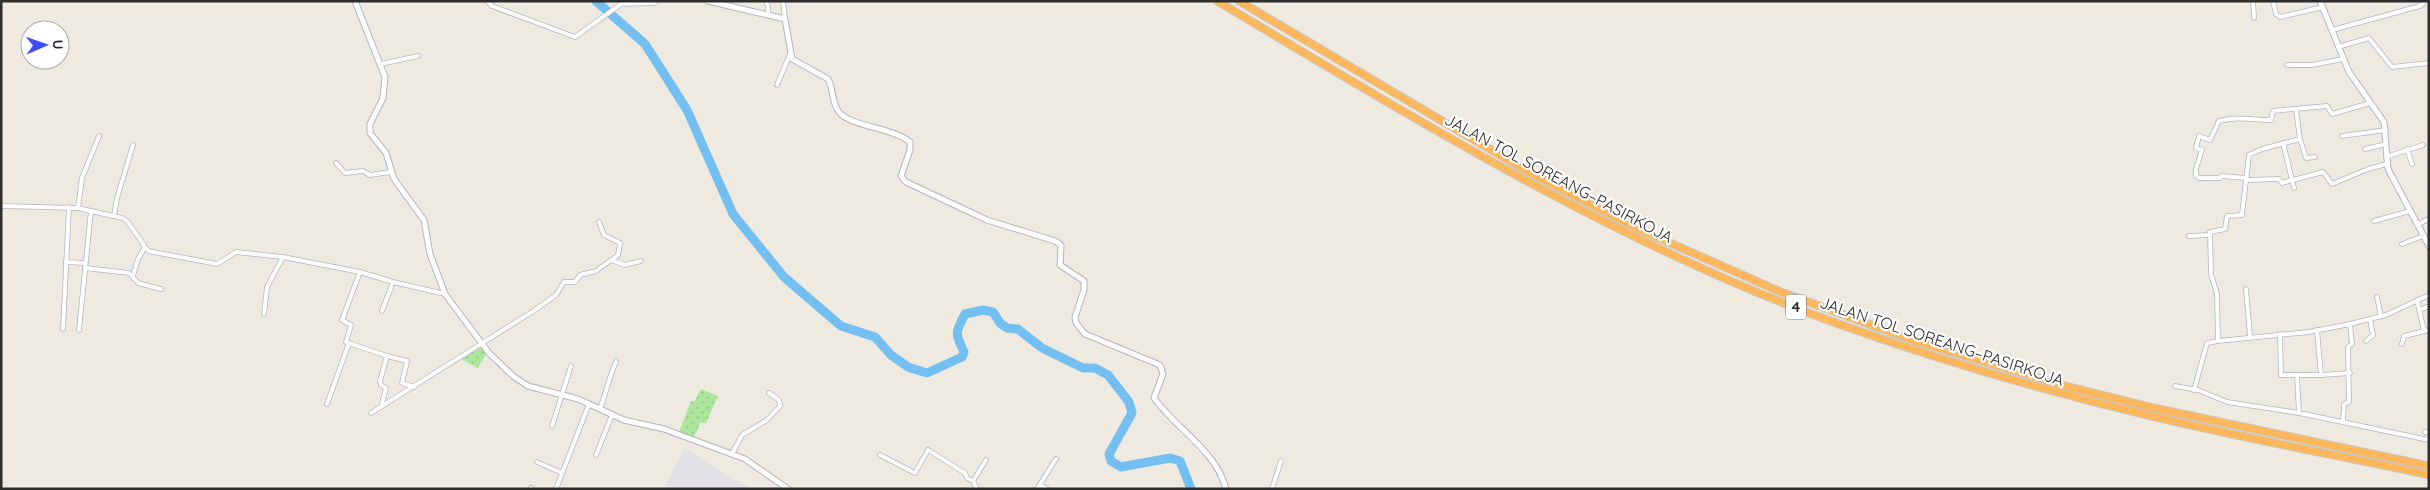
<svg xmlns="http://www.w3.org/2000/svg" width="2430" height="490" font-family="Quicksand,sans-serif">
<defs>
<pattern id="grass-dots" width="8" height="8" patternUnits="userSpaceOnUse" patternTransform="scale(1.25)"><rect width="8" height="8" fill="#ace59c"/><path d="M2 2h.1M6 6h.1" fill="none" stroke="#94c587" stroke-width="1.8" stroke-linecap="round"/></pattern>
</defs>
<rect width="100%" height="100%" fill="#efeae0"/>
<path fill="#e3e0e7" d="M 684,448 L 731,477 L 751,489 L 664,489 Z"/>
<g fill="url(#grass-dots)">
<path d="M 481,347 L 486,354 L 478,368 L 461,359 Z"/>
<path d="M 701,389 L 718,396 L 706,423 L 701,422 L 694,437 L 679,432 L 691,401 L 694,402 Z"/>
</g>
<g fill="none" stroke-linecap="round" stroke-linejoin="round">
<path stroke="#73bff1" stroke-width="9" d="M 596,1 L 645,44 L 687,110 L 733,214 L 784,277 L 841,326 L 875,337 L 891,355 L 908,367 L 927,373 L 962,357 L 964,352 C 955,334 955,332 965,314 L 983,310 L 993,312 L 1000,323 L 1007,328 L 1018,329 L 1042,348 L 1083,368 L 1095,368 L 1108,375 L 1129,402 L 1132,413 L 1109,454 L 1111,461 L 1121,467 L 1170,458 L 1180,461 L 1191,489"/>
<g stroke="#b3b4c1" stroke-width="5.5">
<g id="minor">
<path d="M 487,1 L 492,6 L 575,37 L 621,4 L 654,3 L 657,1"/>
<path d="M 766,1 L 768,6 L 768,15"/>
<path d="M 783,1 L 785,19"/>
<path d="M 2253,1 L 2254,18"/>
<path d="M 2273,1 L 2276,14 L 2280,17 L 2323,7"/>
<path d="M 2332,30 L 2420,6 L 2425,1"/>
<path d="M 2338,47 L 2369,38 L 2392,67 L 2429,63"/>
<path d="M 381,64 L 418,56"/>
<path d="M 2287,65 L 2312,65 L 2343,59"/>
<path d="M 777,85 L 790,54"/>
<path d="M 2296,110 L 2300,139 L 2262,149 L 2249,155 L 2242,215 L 2227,216 L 2225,229 L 2210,232 L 2211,274 L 2217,294 L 2218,341 L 2309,332 L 2350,324 L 2386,315 L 2429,295"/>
<path d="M 2342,136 L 2386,130"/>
<path d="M 2300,139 L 2306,158 L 2315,157"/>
<path d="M 2283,143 L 2294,188"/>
<path d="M 2365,149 L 2386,144"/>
<path d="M 2407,149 L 2412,164"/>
<path d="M 2386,157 L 2423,145"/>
<path d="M 336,163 L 345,173 L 363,171 L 370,175 L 391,172"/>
<path d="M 2247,178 L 2221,176 L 2220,178 L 2199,178 L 2196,175 L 2196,169 L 2202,150 L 2196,148 L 2199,136 L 2210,140 L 2219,121 C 2237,116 2252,120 2271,120 L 2273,111 L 2327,106 L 2332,114 L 2370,103"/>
<path d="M 2246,180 L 2279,179 L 2282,183 L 2323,172 L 2332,184 L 2368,169 L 2386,164"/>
<path d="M 1,206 L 78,208 L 122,218 L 127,221 L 148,251 L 217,264 L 236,252 L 283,257 L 360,272 L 393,282 L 445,294"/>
<path d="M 78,208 L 82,178 L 99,136"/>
<path d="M 114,216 L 117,198 L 133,145"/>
<path d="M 2374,221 L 2410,211"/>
<path d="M 599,222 L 604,235 L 620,243 L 618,255 L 612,260"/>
<path d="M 2417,225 L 2428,219"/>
<path d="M 2189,236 L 2209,235"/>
<path d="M 2402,244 L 2423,236"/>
<path d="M 66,262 L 85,263"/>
<path d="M 85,268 L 129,273 L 138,283 L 161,289"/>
<path d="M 360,272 L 342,320 L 351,325 L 346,342 L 387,356 L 380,381 L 381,385 L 386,388 L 381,407"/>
<path d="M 133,276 L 138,259 L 145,247"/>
<path d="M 2246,289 L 2250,336"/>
<path d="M 2377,297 L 2381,316"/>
<path d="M 2417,300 L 2424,331"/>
<path d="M 2420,310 L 2429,306"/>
<path d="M 382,311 L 393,282"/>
<path d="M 264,314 L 267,287 L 283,257"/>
<path d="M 63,329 L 69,207"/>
<path d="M 79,330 L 91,211"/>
<path d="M 2280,334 L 2281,375 L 2297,375"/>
<path d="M 2366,341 L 2373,335 L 2370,319"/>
<path d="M 2402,344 L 2404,336 L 2429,330"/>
<path d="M 387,356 L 407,361 L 402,383 L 414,387"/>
<path d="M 2321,375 L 2350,373"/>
<path d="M 2175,386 L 2198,390 L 2227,402 L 2299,413 L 2429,440"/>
<path d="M 2194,390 L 2207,343 L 2218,341"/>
<path d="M 327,404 L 349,343"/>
<path d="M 600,409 C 606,393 609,377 616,362"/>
<path d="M 371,413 L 535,310 L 556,295 L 564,282 L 575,282 L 580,275 L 596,271 L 611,260 L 625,265 L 641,261"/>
<path d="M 2299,413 L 2297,375 L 2321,375 L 2317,330"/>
<path d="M 2343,421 L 2344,404 L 2349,402 L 2348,347 L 2352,344 L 2350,324"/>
<path d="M 552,426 L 571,366"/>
<path d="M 2425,432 L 2429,432"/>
<path d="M 732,454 L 742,435 L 767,420 L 780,406 L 779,400 L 769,393"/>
<path d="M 596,455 L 612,415"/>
<path d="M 880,455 L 915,473 L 928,450 L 965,473 L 967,478 L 973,481 L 977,489"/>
<path d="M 537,462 L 562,473"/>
<path d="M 973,481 L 986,460"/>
<path d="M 1040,485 L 1047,489"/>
<path d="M 531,488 L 532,489"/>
<path d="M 556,489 L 589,404"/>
<path d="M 1037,489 L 1056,459"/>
<path d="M 1272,489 L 1281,461"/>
</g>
</g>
<g stroke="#b3b4c1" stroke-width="7">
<g id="tertiary">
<path d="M 355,1 L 385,77 L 383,98 L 370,124 L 370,133 L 386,153 L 394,179 L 424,220 L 430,254 L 445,294 L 489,353 L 513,376 L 528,386 L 578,399 L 624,420 L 664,429 L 745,459 L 788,489"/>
<path d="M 708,1 L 785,19 L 792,59 L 828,79 C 834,89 831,102 839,112 C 851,127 892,127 910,142 L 910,150 L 901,176 L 906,182 L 987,220 L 1055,241 L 1061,245 L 1060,265 L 1084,281 L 1084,290 L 1075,317 L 1076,323 L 1085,334 L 1160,365 L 1163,374 L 1154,398 C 1176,429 1216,450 1226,489"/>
<path d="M 2320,1 L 2349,72 L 2384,122 L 2388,169 L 2429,246"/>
</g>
</g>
<g stroke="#c8c8c8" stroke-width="9">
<g id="motorway">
<path d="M 1217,1 C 1416,119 1617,244 1836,323 C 1939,360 2045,391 2152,416 C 2243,438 2337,455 2429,475"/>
<path d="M 1239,1 L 1525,170 L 1634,227 L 1781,292 L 1915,341 L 2065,386 L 2154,408 L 2429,466"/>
</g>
</g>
<use href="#minor" stroke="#fff" stroke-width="4"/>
<use href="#tertiary" stroke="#fff" stroke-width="5"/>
<use href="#motorway" stroke="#ffb75b" stroke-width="7"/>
</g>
<g text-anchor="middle" stroke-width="4.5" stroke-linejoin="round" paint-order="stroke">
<rect fill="#fff" stroke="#6c6c6c" stroke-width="1" x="1786" y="294.5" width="20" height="25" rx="4"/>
<g font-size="15" font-weight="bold" fill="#2d2d2d">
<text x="1796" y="312">4</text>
</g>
<g font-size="16" fill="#2d2d2d" stroke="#fff">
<text transform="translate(1559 178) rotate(28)" y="6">JALAN TOL SOREANG–PASIRKOJA</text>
<text transform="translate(1942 341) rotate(18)" y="6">JALAN TOL SOREANG–PASIRKOJA</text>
</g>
</g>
<rect width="2430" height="490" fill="none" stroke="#2d2d2d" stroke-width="5"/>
<g transform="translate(45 45) rotate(88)"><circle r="24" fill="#ffffff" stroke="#ababab"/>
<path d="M0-4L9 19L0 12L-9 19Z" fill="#3f4bfc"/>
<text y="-8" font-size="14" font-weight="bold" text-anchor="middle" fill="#2d2d2d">U</text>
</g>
</svg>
